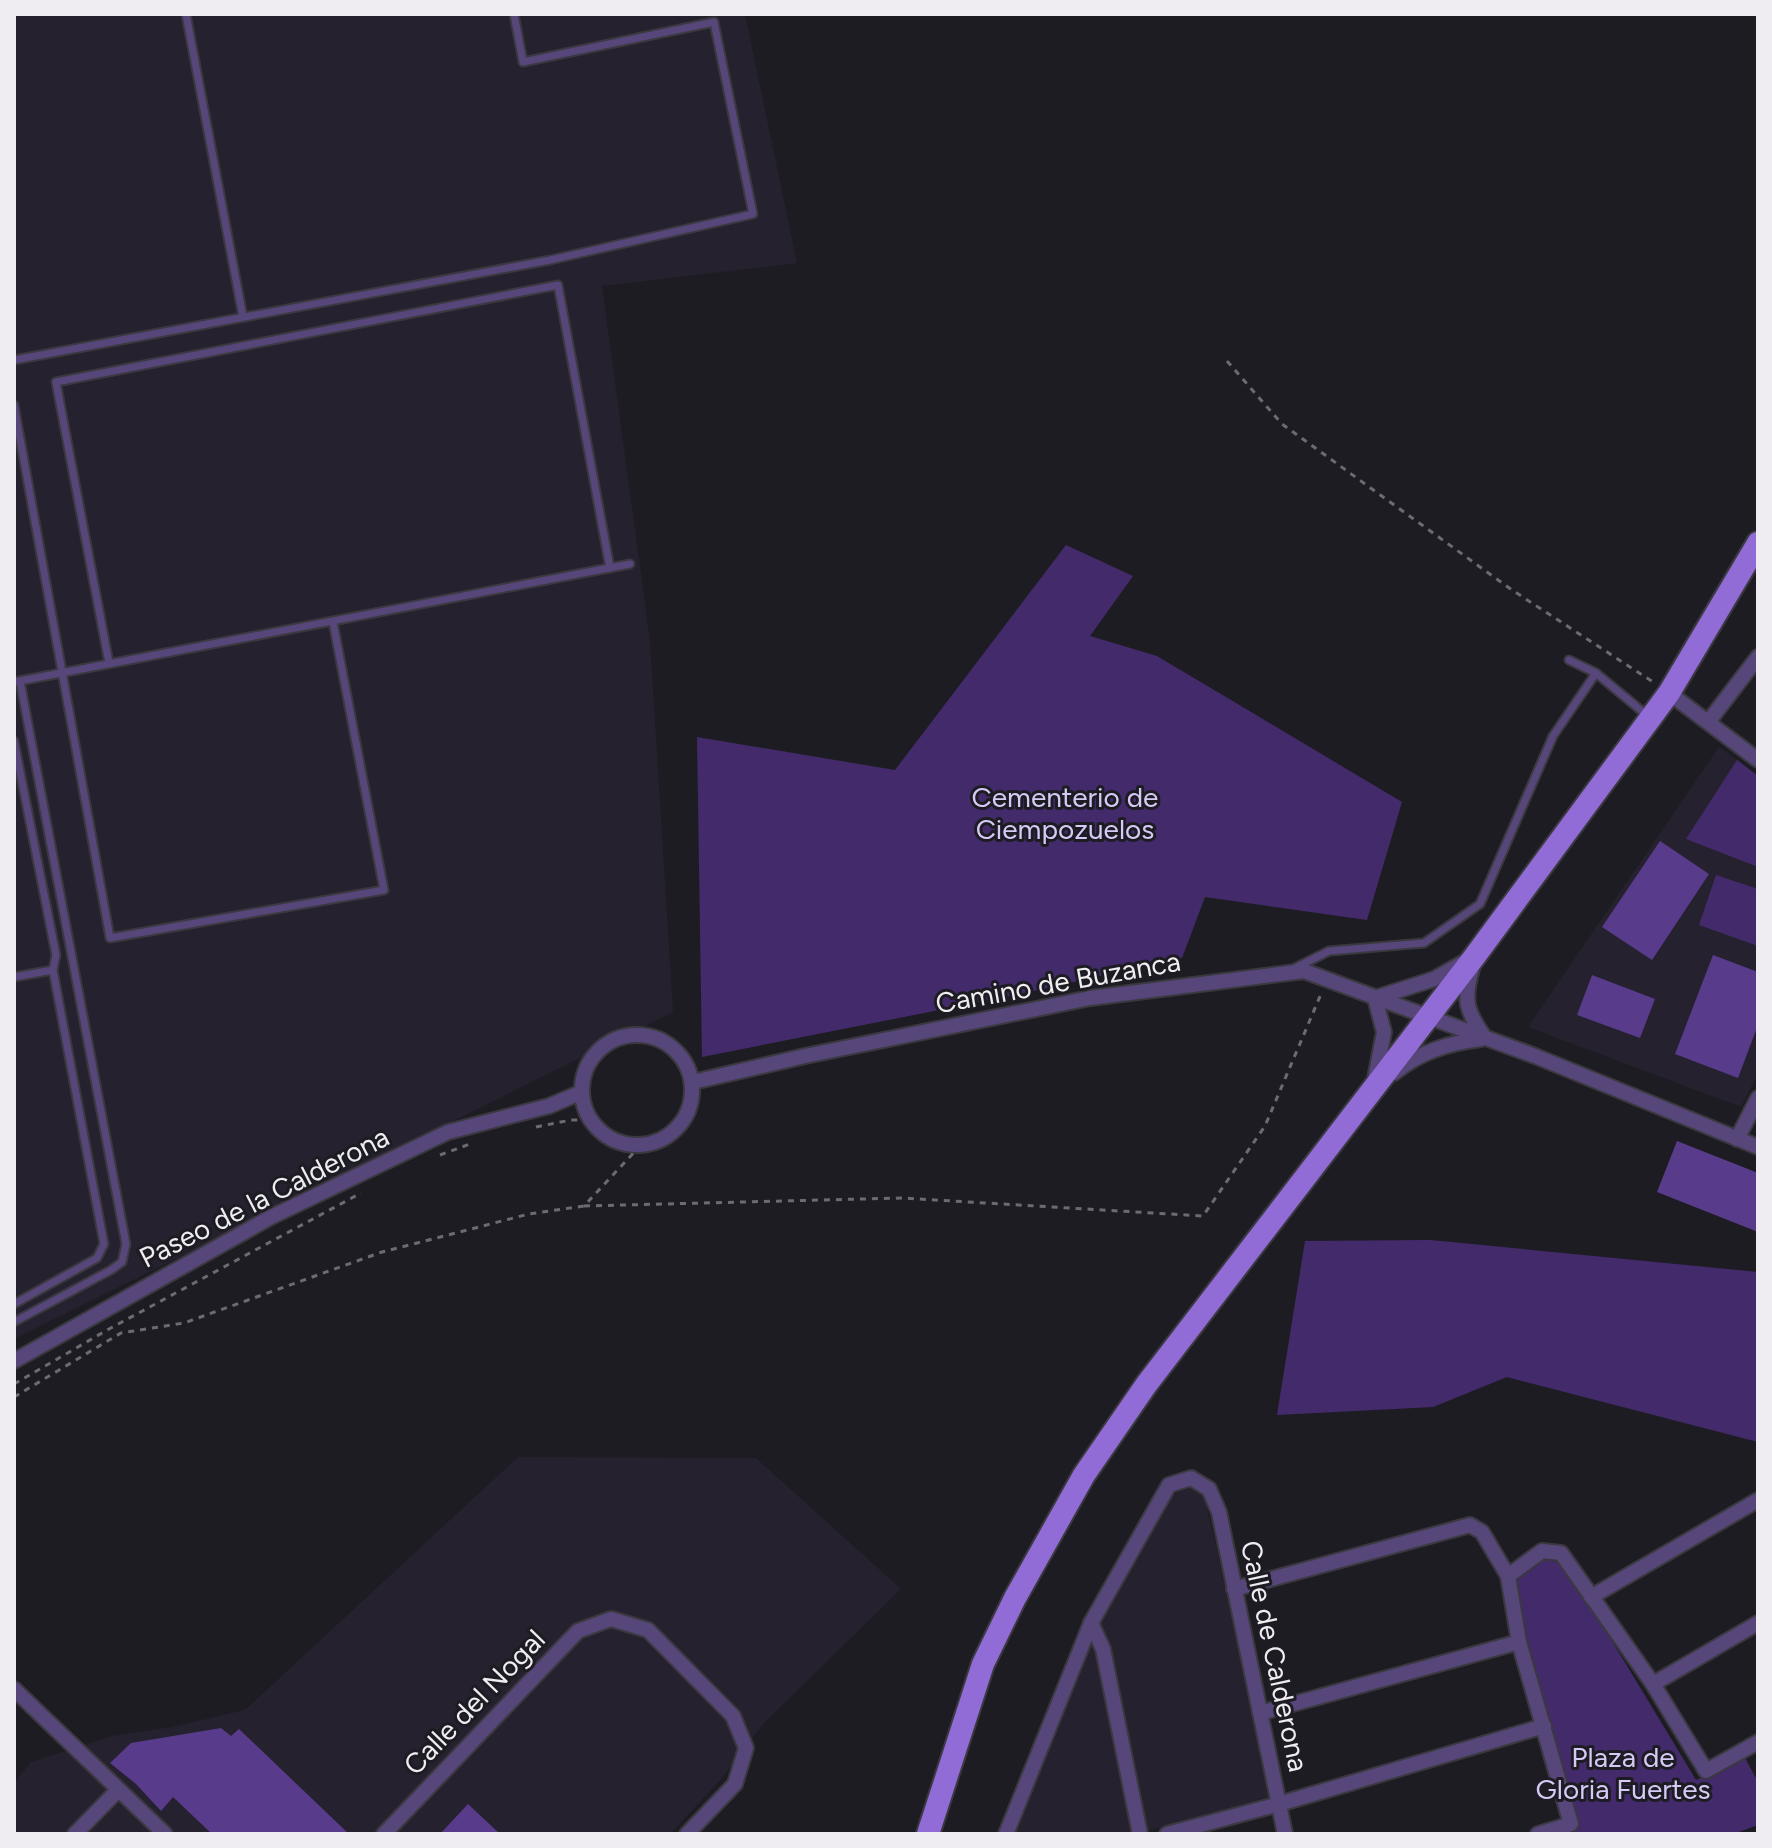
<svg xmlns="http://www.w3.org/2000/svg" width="1772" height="1848" font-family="Figtree,sans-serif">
<rect width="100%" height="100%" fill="#1e1c23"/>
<g fill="#25212e">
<path d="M 14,14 L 745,14 L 797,263 L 602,286 L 650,641 L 673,1012 L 14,1339 Z"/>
<path d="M 1719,747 L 1758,776 L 1758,1073 L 1741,1107 L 1528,1027 Z"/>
<path d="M 518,1457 L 756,1458 L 901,1589 L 764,1723 L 721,1779 L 670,1834 L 14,1834 L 14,1783 L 31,1762 L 112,1736 L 172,1727 L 245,1710 Z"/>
<path d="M 1186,1485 L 1204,1493 L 1272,1796 L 1137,1834 L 1010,1834 L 1076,1668 L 1156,1510 Z"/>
</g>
<g fill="#432b6b">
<path d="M 1066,545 L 1133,576 L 1090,636 L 1157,656 L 1402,802 L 1367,920 L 1205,897 L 1182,958 L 1015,995 L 702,1057 L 697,737 L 895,770 Z"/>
<path d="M 1737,760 L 1758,776 L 1758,867 L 1686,839 Z"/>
<path d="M 1716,875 L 1758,889 L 1758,946 L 1699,925 Z"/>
<path d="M 1430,1240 L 1758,1272 L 1758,1442 L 1507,1377 L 1433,1407 L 1277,1415 L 1305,1241 Z"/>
<path d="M 1538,1559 L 1559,1562 L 1595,1613 L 1696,1780 L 1745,1758 L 1758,1782 L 1758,1825 L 1733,1834 L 1551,1834 L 1576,1826 L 1527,1643 L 1515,1578 Z"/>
</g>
<g fill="#593b8b">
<path d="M 1660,841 L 1709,874 L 1652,960 L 1602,927 Z"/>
<path d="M 1713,955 L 1758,972 L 1758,1025 L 1738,1078 L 1675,1054 Z"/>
<path d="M 1592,975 L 1655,999 L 1640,1038 L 1577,1015 Z"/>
<path d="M 1677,1141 L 1758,1173 L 1758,1232 L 1657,1192 Z"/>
<path d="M 221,1728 L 231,1736 L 239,1729 L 349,1834 L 212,1834 L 173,1797 L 161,1811 L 136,1784 L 110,1763 L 131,1743 Z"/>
<path d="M 468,1804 L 500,1834 L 440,1834 Z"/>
</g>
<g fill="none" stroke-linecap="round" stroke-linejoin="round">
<g stroke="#3b3940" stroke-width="11">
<g id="lane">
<path d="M 186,14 L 243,317"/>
<path d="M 14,360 L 550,260 L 753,214 L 714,22 L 523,62 L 514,14"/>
<path d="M 14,405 L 110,938 L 384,890 L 333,622"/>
<path d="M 1569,660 L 1596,673 L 1649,717"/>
<path d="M 109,663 L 56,382 L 558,285 L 610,568"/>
<path d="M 14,682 L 630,564"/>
<path d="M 14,741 L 56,955 L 53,970"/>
<path d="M 1295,968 L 1329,951 L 1424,943 L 1480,904 L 1553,736 L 1596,673"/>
<path d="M 14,977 L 53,970 L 104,1244 L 97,1258 L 14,1304"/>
<path d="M 14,1322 L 111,1270 L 122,1262 L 126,1244 L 20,681"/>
</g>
</g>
<g stroke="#3b3940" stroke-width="18">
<g id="street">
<path d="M 1669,693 L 1758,760"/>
<path d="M 1709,721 L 1758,657"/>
<path d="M 1472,969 C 1463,1000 1466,1011 1485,1038"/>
<circle cx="637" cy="1090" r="55"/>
<path d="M 1394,1073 C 1420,1052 1448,1043 1481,1039"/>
<path d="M 693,1082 L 805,1056 L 1090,998 L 1304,971 L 1535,1056 L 1758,1147"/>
<path d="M 1374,1084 L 1384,1032 L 1375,998 L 1434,979 L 1466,961"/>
<path d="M 1737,1139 L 1758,1098"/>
<path d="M 14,1361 L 271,1217 L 448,1132 L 549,1106 L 582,1092"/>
<path d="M 1234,1589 L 1470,1525 L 1482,1532 L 1508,1576"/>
<path d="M 1591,1597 L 1758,1500"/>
<path d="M 1091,1623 L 1103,1649 L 1140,1834"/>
<path d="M 1653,1684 L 1758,1623"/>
<path d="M 14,1689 L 165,1834"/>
<path d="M 1260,1713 L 1519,1642"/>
<path d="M 75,1834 L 118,1790"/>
<path d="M 384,1834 L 578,1631 L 611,1619 L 648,1630 L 733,1716 L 746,1748 L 735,1784 L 687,1834"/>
<path d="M 1006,1834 L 1091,1623 L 1169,1485 L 1191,1478 L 1209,1489 L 1219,1512 L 1285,1834"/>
<path d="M 1167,1834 L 1279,1804 L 1544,1726"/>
<path d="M 1538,1834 L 1571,1824 L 1519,1642 L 1508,1576 L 1542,1551 L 1561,1553 L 1653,1684 L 1706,1771 L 1758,1742"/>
</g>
</g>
<g stroke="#3b3940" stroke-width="26">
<path id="primary" d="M 928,1834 L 983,1664 L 1015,1598 L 1084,1475 L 1146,1385 L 1475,956 L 1669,693 L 1758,543"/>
</g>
<g stroke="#6d6b71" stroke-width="3" stroke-dasharray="6 6" stroke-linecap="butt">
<path d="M 1227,361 L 1282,424 L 1512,590 L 1653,682"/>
<path d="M 536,1127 L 571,1120 L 591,1120"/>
<path d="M 440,1155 L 470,1144"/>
<path d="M 584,1206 L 902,1198 L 1203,1216 L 1265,1126 L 1321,994"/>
<path d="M 14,1384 L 109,1329 L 361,1193"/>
<path d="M 14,1397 L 121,1333 L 184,1323 L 382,1252 L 529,1214 L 584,1206 L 640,1146"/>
</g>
<use href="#lane" stroke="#574679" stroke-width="7"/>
<use href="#street" stroke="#574679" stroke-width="14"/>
<use href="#primary" stroke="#916bd6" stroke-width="22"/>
</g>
<g text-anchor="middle" stroke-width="6" stroke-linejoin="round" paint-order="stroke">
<g font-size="28" fill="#d6c9f6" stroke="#1e1c23">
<text x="1065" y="807">Cementerio de<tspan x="1065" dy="32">Ciempozuelos</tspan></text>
<text x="1623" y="1767">Plaza de<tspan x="1623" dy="32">Gloria Fuertes</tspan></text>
</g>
<g font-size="28" fill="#efedf2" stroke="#1e1c23">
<text transform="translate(1058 982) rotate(-10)" y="10">Camino de Buzanca</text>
<text transform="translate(264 1197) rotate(-27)" y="10">Paseo de la Calderona</text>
<text transform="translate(1275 1656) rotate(78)" y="10">Calle de Calderona</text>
<text transform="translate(474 1702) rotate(-46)" y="10">Calle del Nogal</text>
</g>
</g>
<rect width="1772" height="1848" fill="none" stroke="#efedf2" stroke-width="32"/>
</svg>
